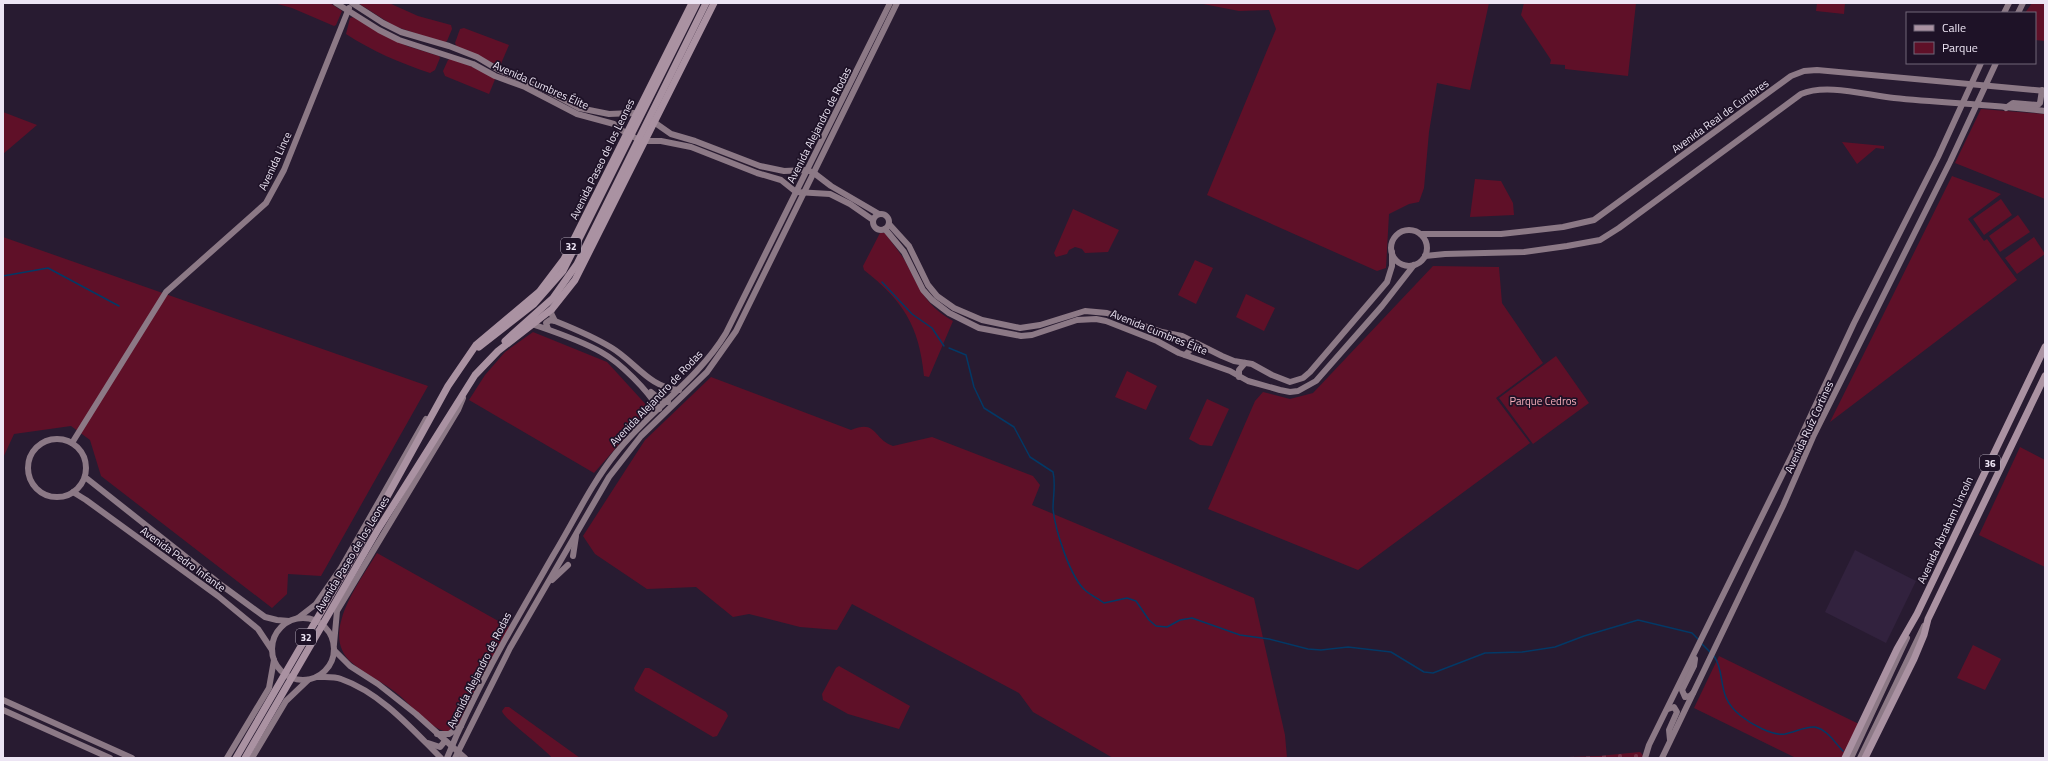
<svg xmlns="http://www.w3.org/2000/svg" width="2048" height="761" font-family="'Titillium Web',sans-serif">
<defs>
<pattern id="cemetery-stones" width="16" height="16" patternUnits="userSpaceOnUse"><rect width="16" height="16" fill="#5f1028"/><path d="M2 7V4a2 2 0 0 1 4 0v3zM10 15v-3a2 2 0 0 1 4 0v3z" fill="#763348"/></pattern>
</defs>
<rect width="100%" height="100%" fill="#281b31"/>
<path fill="#32223e" d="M 1855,550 L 1916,581 L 1886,643 L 1825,612 Z"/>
<g fill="#5f1028">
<path d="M 274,3 L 330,3 L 342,11 L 336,25 L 334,26 L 292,8 Z"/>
<path d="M 358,3 L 389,3 L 418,16 L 451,25 L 452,29 L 447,41 L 444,43 L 394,26 Z"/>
<path d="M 1198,3 L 1489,3 L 1470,90 L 1437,83 L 1429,132 L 1424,188 L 1419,202 L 1409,204 L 1389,214 L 1386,268 L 1377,271 L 1207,195 L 1276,29 L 1269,10 L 1239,11 Z"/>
<path d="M 1524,3 L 1636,3 L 1628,76 L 1565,69 L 1565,65 L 1550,64 L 1551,60 L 1521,15 Z"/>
<path d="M 1817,3 L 1845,3 L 1844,14 L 1816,11 Z"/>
<path d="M 2032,3 L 2045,3 L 2045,41 L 2035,40 L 2035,13 L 2025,13 Z"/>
<path d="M 354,17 L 407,46 L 439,56 L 440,58 L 435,70 L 430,73 C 400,63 372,51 346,34 L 350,18 Z"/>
<path d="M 464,28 L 509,45 L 500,66 L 457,47 L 455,43 L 460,29 Z"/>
<path d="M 451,58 L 496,77 L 489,94 L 445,76 L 443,71 L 448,60 Z"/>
<path d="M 1981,109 L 2045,114 L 2045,199 L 1955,163 Z"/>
<path d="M 3,112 L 37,125 L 3,154 Z"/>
<path d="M 1842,142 L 1884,146 L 1884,149 L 1876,148 L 1857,164 Z"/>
<path d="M 1952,176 L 2001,194 L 1968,219 L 1984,241 L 1987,239 L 2017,280 L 1830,422 Z"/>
<path d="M 1475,179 L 1501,181 L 1513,203 L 1514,215 L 1470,217 Z"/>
<path d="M 2001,199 L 2012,215 L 1984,235 L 1973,219 Z"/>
<path d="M 1073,209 L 1119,230 L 1108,252 L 1085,253 L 1082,249 L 1075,247 L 1069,250 L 1067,254 L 1056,257 L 1054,253 Z"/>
<path d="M 2018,215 L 2030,232 L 2000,252 L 1989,236 Z"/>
<path d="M 880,233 L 885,233 C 891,242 898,250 904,259 C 919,286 923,304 953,321 L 929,377 L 924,376 C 919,325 903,301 864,270 L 863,266 Z"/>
<path d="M 3,237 L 428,386 L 321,576 L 288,574 L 287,594 L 272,608 L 101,476 L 90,440 L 71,426 L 14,434 L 3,458 Z"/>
<path d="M 2034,237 L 2045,254 L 2017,274 L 2005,258 Z"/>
<path d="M 1195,260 L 1213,268 L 1196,304 L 1178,295 Z"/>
<path d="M 1433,266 L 1499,267 L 1502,303 L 1543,363 L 1496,398 L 1530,443 L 1358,570 L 1208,509 L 1255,401 L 1263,392 L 1290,399 L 1313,393 Z"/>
<path d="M 1246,294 L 1275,308 L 1264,331 L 1236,317 Z"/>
<path d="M 533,332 L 607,362 L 650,409 L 594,473 L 469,400 L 485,375 L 505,352 Z"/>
<path d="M 1556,356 L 1589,403 L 1533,444 L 1499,398 Z"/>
<path d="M 1127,371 L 1157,386 L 1146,410 L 1115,397 Z"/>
<path d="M 711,377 L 851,430 C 877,419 872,438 893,446 L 932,437 L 1033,476 L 1040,485 L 1032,505 L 1254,598 L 1285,735 L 1287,758 L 1113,758 L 1033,712 L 1019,693 L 852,604 L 837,630 L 800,627 L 749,614 L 733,617 L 696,587 L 647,589 L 595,554 L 583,536 L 645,440 Z"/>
<path d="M 1207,399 L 1229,409 L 1212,446 L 1200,445 L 1189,439 Z"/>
<path d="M 2020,447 L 2045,460 L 2045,567 L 1979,535 Z"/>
<path d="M 377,553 L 509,627 L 460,722 L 449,732 C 432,731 412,706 399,695 C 384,682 365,675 351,662 C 319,633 361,580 377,553 Z"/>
<path d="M 1973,645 L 2001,659 L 1985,690 L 1957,678 Z"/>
<path d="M 1719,656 L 1859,724 L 1844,758 L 1796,758 L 1694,708 Z"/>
<path d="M 839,666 L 910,706 L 899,729 L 848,714 L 823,700 L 822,694 L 836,668 Z"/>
<path d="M 645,668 L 649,668 L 726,712 L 728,716 L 717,736 L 713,737 L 635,691 L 634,688 Z"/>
<path d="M 505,707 L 509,707 L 580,758 L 552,758 C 544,748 503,718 502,711 Z"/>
</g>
<path fill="url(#cemetery-stones)" d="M 1640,752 L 1646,758 L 1537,758 L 1599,756 Z"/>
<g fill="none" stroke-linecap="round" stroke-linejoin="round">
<g stroke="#033966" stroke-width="1.5">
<path d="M 3,276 L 48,268 L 119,306"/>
<path d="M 882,282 L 912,314 L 932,328 L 944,346"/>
<path d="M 949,348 L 966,355 L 974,387 L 984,408 L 1014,427 L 1030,457 L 1053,472 C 1056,484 1053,496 1053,509 C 1055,529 1070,578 1086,591 C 1092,596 1099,599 1104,603 L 1127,598 L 1136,601 L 1149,620 L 1156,626 L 1167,627 L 1180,620 L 1192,618 L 1240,635 L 1269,639 L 1308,649 L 1321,650 L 1348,647 L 1391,652 L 1424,672 L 1433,673 L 1485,653 L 1522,652 L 1555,647 L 1584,636 L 1638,620 L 1692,633 L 1698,639"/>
<path d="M 1702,644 L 1711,653"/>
<path d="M 1714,656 C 1727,675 1715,696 1741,716 C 1751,724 1772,736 1785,734 C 1795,732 1806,726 1815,727 C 1828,730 1834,742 1843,751"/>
</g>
<g stroke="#8c7986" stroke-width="6">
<path d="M 336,3 L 379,30 L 399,40 L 473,64 L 495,76 L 525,87 L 577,114 L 614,124 L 623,131 L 641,141 L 661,141 L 691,147 L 757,173 L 781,180 L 796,192 L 830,194 L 850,204 L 873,220"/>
<path d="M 352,3 L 383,23 L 401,32 L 449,46 L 477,57 L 497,69 L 548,91 L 579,108 L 609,114 L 633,113 L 641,114"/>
<path d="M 2004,13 L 2009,3"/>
<path d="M 2018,13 L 2023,3"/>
<path d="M 2006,108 L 2013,103 L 2038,105 L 2040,103 L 2042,90"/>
<path d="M 651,120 L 671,134 L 695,141 L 760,166 L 784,171 L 807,170 L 814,173 L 831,186 L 879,214"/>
<circle cx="881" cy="222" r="8"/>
<path d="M 889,224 L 909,246 L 928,285 L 937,296 L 954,308 L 982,320 L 1020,328 L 1040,325 L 1085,311 L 1107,313 L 1162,332 L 1182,336 L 1222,356 L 1234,361 L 1252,364 L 1272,375 L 1290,382 L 1303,378 L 1310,372 L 1387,282 L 1392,266 L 1392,252"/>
<path d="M 885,229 L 904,252 L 923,290 L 932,300 L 949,313 L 979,328 L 1021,336 L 1032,335 L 1077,320 L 1096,319 L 1106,321 L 1157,341 L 1179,353 L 1230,371 L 1248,381 L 1280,390 L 1290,392 L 1298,391 L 1316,381 L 1382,306 L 1414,265"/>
<circle cx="1409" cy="248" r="18"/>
<path d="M 1421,234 L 1501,234 L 1563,227 L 1594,220 L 1791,76 L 1804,71 L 1817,70 L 2045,91"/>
<path d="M 1425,256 L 1445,254 L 1524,252 L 1567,246 L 1600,240 L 1619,228 L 1801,94 C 1826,83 1866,95 1894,98 C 1944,103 1995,105 2045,111"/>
<path d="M 552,309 L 551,313 L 555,321 C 575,329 594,337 612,348 C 635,362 650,388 679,390"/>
<path d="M 532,324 C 555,332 580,340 601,352 C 621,363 647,390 659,409"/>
<path d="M 548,329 L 546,323 L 550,320 L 555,321"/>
<path d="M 1185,355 L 1190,350 L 1192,342"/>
<path d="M 1239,377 L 1239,370 L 1245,363"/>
<path d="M 651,392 L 662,401 L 668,402"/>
<circle cx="57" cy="468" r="29"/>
<path d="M 72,443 L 166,292 L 266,203 L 284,170 L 349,8"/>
<path d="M 85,477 L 224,587 L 265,617 L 277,620 L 289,621"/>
<path d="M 73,492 L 86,500 L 218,596 L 258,629 L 272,650"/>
<path d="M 573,556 L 576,536"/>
<path d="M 552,580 L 568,565"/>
<path d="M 298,618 L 316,604 L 341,568 L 426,419"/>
<circle cx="303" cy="649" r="31"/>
<path d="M 334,644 L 337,611 L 458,410 L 463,398"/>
<path d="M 334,650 L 350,666 L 378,684 L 416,714 L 465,758"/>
<path d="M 317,677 C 324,677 334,676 341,679 C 381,693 412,729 441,758"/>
<path d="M 1693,693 L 1690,696 L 1685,697 L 1682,690 L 1694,666 L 1695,659"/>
<path d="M 3,700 L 132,758"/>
<path d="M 1668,709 L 1674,707 L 1677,712 L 1669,730 L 1670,740"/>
<path d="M 3,710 L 110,758"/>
<path d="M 437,734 L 449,734 L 461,726"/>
<path d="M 428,743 L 440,747 L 445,741"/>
<path d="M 227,758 L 269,688 L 274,660"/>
<path d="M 252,758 L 286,701 L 308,680"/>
<path d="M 447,758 C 476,687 516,620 554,554 C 574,521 591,484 616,453 C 650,410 697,381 726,333 L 890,3"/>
<path d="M 455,758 L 510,648 L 609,477 L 641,436 L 707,372 L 736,331 L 897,3"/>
<path d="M 1645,758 L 1649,745 L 1796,447 L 1854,323 L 1938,157 L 1981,63"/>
<path d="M 1662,758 L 1783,506 L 1813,437 L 1950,162 L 1996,63"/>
<path d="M 1851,758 L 1907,638"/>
<path d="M 1860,758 L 1924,626"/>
</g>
<g stroke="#aa92a2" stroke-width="7">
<path d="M 505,341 L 553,298 L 577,264 L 706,3"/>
<path d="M 479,347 L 534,304 L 563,271 L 697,3"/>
<path d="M 236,758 L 371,526 L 448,386 L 476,345 L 539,292 L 564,259 L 692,3"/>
<path d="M 245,758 L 377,531 L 475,375 L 498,351 L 552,309 L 575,280 L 714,3"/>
<path d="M 1845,758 L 1897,649 L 1917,614 L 2045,347"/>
<path d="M 1865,758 L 1914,659 L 1924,635 L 1928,619 L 2045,376"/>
</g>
</g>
<g text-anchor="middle" stroke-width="3.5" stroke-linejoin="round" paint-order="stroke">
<g fill="#1e1227" stroke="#afa6b6" stroke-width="1">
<rect x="561" y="238" width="20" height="16" rx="3"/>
<rect x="1980" y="455" width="20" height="16" rx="3"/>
<rect x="296" y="629" width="20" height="16" rx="3"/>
</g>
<g font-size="10" font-weight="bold" fill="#ede5f4">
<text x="571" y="250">32</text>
<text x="1990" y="467">36</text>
<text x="306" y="641">32</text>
</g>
<g font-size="11" fill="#ede5f4" stroke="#1e1227">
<text transform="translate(541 85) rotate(24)" y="4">Avenida Cumbres Élite</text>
<text transform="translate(1720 116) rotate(-36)" y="4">Avenida Real de Cumbres</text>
<text transform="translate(819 125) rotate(-63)" y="4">Avenida Alejandro de Rodas</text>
<text transform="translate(602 159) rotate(-64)" y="4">Avenida Paseo de los Leones</text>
<text transform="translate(275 161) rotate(-65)" y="4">Avenida Lince</text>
<text transform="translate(1159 332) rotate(22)" y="4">Avenida Cumbres Élite</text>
<text transform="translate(656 398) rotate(-46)" y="4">Avenida Alejandro de Rodas</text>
<text transform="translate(1809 427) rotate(-65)" y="4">Avenida Ruíz Cortines</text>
<text transform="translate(1945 530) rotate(-65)" y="4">Avenida Abraham Lincoln</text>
<text transform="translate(352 554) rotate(-59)" y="4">Avenida Paseo de los Leones</text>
<text transform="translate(183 559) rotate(36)" y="4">Avenida Pedro Infante</text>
<text transform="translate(479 670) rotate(-63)" y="4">Avenida Alejandro de Rodas</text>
</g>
<g font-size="11" fill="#f9aeba" stroke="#1e1227">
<text x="1543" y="405">Parque Cedros</text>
</g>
</g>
<rect width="2048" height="761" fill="none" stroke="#ede5f4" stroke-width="8"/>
<rect x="1906" y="12" width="130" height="52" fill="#1e1227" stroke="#716679"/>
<rect x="1914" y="25" width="20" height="6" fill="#aa92a2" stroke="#716679"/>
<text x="1942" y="32" font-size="12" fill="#ede5f4">Calle</text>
<rect x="1914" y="42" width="20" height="12" fill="#5f1028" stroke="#716679"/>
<text x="1942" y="52" font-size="12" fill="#ede5f4">Parque</text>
</svg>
